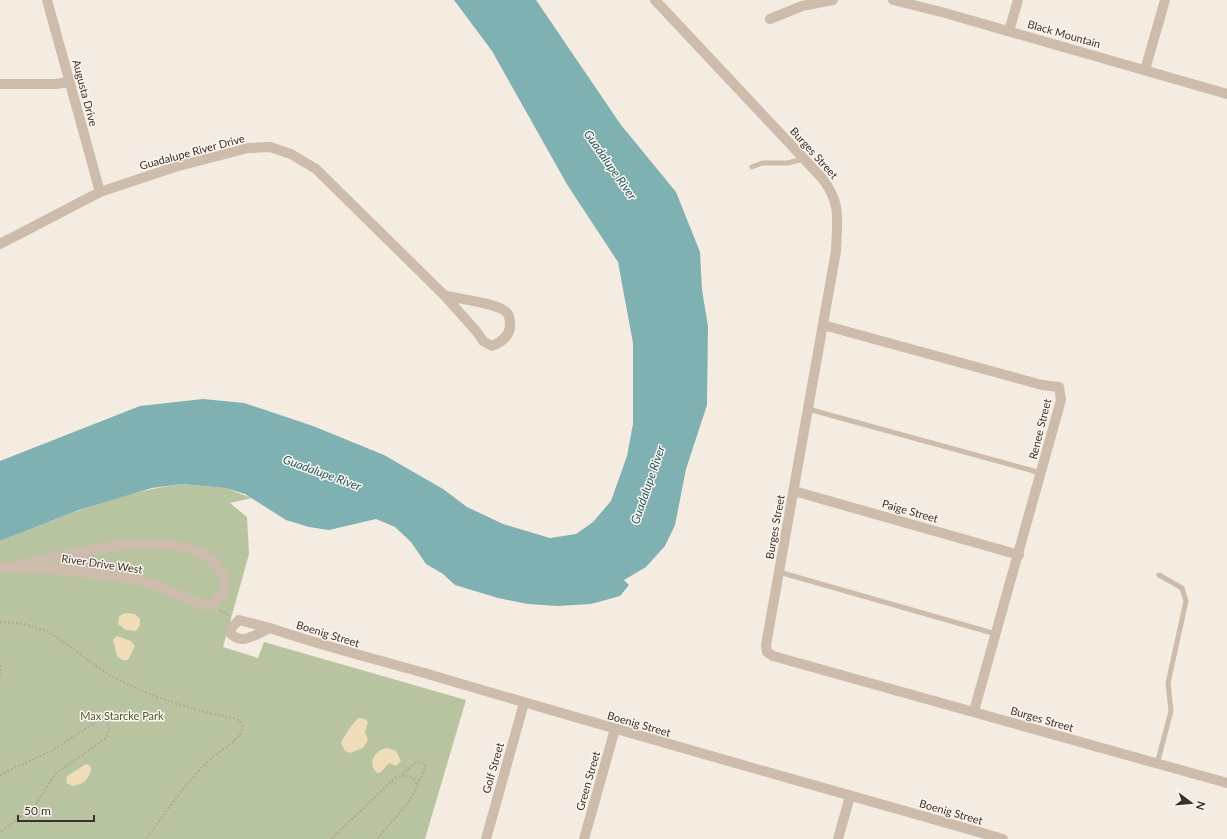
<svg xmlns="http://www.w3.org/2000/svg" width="1227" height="839" font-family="Lato,sans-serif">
<rect width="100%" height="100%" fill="#f4ebe1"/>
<path fill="#b8c4a0" d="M 182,484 L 225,488 L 252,498 L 230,503 L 247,517 L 249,554 L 223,647 L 258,658 L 264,642 L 466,700 L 425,839 L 0,839 L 0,541 C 59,518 119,492 182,484 Z"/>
<g fill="#efdcb8">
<path d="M 126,613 L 135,614 L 140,619 L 140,625 L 136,631 L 126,630 L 118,624 L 119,616 Z"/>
<path d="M 117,636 L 131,641 L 135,646 L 128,660 L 122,660 L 117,656 L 113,640 Z"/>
<path d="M 359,718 L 365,719 L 368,722 L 365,732 L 368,740 L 363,748 L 350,753 L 345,751 L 341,743 C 343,738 355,719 359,718 Z"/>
<path d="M 387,748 L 396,751 L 401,761 L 396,766 L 389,763 L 381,772 L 377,773 C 367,764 374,750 387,748 Z"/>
<path d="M 86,764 L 89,765 L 91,767 C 90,779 84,784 73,786 L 66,783 L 67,776 Z"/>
</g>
<path fill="#7fb0b2" d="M 454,0 L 536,0 L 621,125 L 676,192 L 700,252 L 702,290 L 708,326 L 707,405 L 686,469 L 675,525 L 665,546 L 646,567 L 624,580 L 629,585 L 620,596 L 591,604 L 558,606 L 528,604 L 498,598 L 455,585 L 443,574 L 426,564 L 411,542 L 395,527 L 376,519 L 329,530 L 309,527 L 286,520 L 245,494 L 225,488 L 182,484 L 152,488 L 79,510 L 0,541 L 0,461 L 140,406 L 203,399 L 244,403 L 313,426 L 384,455 L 443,489 L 467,507 L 503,524 L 550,538 L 576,534 L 593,522 L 611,501 L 627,456 L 633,424 L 633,343 L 618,262 L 568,186 L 492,51 Z"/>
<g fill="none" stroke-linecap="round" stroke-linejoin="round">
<g stroke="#b9a596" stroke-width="2" stroke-dasharray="2 2" stroke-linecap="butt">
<path d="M 220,610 L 230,616"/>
<path d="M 0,622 L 24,624 L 47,631 C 68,644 87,661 107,673 C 144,695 193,711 234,718 L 240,721 L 243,727 C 240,739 227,746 218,753 C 189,776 168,810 146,839"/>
<path d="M 0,665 L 0,676"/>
<path d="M 402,774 L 417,762 L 425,764 L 425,768 L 417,786"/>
<path d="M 0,775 L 53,750 L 99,720 L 106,720 C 110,728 110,732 105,739 L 56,773 L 34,807 L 0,832"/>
<path d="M 331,839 L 395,778 C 403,774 407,775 415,780 L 417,787 L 408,803 L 377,839"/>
</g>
<g stroke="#cdbbac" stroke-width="5">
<path d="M 752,167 L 762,163 L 787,163 L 804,159"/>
<path d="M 808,409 L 1041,473"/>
<path d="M 779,572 L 996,634"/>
<path d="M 1157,764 L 1171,711 L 1168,683 L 1186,601 L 1182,588 L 1159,575"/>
</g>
<g stroke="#cdbbac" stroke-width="10">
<path d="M 47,0 L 100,192"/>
<path d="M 655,0 L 822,178 C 842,204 837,220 836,251 L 766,645 L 767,652 L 773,656 L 1227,783"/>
<path d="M 893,0 L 945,13 L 1227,94"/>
<path d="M 770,19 L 802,6 L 833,0"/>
<path d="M 1009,31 L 1018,0"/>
<path d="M 1145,70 L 1165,0"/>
<path d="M 0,84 L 56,84 L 69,82"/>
<path d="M 0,244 L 100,192 L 175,167 L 248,148 L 270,147 L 291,154 L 316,169 L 444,295"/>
<path d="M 444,295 C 458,299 498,303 506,312 C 510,315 510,322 510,327 C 509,337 501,342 492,346 L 483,341 L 477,332 Z"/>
<path d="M 823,325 L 1042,385 L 1059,387 L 1061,400 L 974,711"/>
<path d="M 794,491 L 1019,555"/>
<path d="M 85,550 L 82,562 L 86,573"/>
<path d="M 0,567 L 63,570 L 134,579 L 161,587 L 202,605 L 213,605 L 224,592 C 224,588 226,581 224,577 C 201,516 58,556 13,567"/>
<path d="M 239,620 L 270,628 C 257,633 243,646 231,634 L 231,628 Z"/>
<path d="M 270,628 C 322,646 376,659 428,674 C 619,731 811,784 1003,839"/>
<path d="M 486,839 L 524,703"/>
<path d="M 584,839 L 615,729"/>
<path d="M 838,839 L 850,796"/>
</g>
</g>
<g text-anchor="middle" stroke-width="3" stroke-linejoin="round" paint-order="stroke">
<g font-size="11" fill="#3b302b" stroke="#fbf5ee">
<text transform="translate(1064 34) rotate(16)" y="4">Black Mountain</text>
<text transform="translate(85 93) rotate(75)" y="4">Augusta Drive</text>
<text transform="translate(192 152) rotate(-15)" y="4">Guadalupe River Drive</text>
<text transform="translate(814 153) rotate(48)" y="4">Burges Street</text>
<text transform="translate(1040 429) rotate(-76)" y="4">Renee Street</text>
<text transform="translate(910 511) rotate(16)" y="4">Paige Street</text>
<text transform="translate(775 527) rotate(-80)" y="4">Burges Street</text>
<text transform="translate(102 564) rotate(8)" y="4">River Drive West</text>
<text transform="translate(328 634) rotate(17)" y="4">Boenig Street</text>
<text transform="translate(1042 719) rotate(16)" y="4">Burges Street</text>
<text transform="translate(639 724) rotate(16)" y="4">Boenig Street</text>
<text transform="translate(493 768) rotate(-74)" y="4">Golf Street</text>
<text transform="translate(588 781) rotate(-74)" y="4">Green Street</text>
<text transform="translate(951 812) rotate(16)" y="4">Boenig Street</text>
</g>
<g font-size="11" fill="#4a5a2e" stroke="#fbf5ee">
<text x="122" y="720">Max Starcke Park</text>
</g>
<g font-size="12" font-style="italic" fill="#1f5a5e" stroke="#fbf5ee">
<text transform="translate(610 165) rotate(55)" y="4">Guadalupe River</text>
<text transform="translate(322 473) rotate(20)" y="4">Guadalupe River</text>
<text transform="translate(648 485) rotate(-71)" y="4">Guadalupe River</text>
</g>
</g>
<g transform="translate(1191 803) rotate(106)" stroke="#fbf5ee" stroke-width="3" paint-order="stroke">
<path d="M0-3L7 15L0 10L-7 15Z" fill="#3b302b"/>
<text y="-6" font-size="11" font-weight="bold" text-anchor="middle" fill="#3b302b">N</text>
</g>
<path d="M18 815v6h76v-6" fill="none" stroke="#3b302b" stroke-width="2"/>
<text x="24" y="815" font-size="12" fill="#3b302b" stroke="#fbf5ee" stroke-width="3" paint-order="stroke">50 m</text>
</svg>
